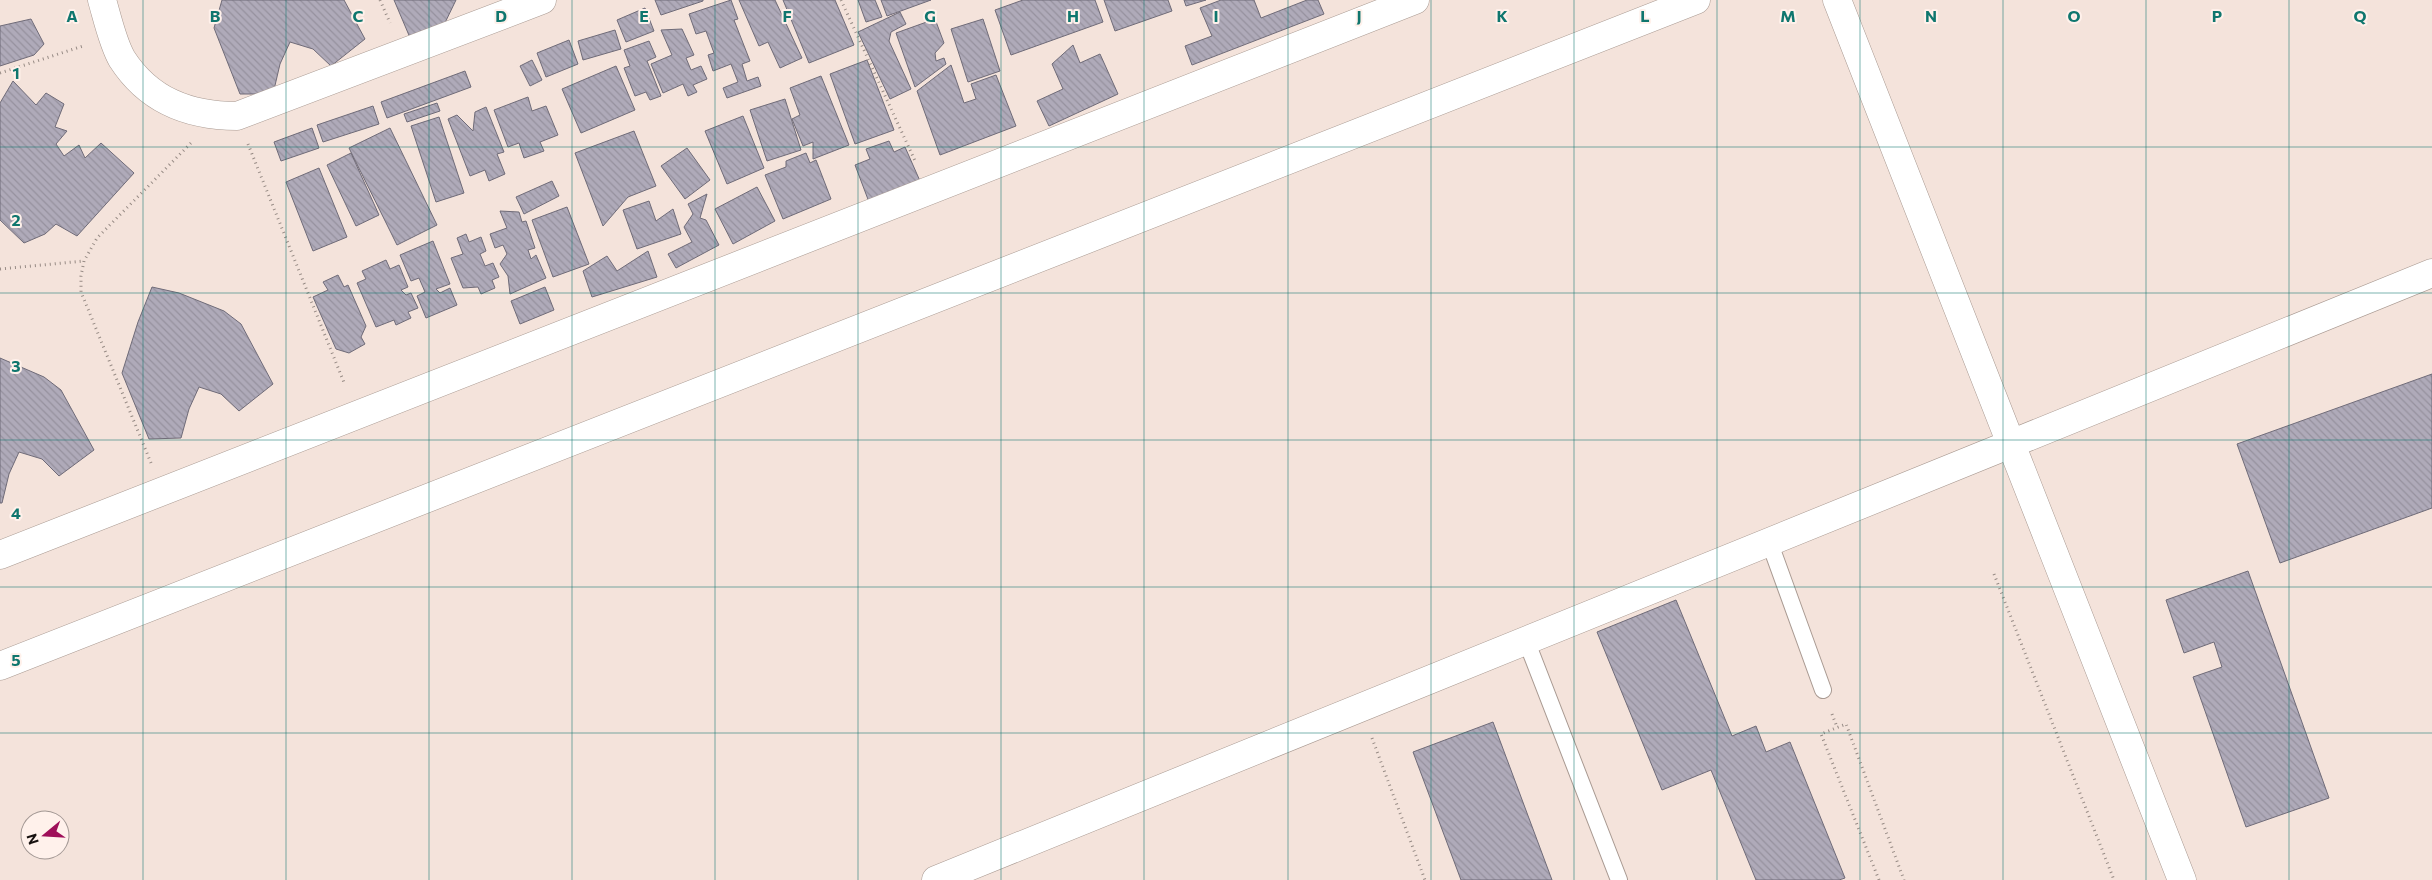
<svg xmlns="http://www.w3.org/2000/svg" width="2432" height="880" font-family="Commissioner,sans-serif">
<defs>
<pattern id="building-back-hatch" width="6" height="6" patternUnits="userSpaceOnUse" patternTransform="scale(1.25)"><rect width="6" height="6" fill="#afaab9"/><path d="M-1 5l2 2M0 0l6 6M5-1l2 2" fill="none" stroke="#96919e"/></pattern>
</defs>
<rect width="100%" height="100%" fill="#f4e3db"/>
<g fill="url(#building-back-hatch)" stroke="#6f6b78">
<path d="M 222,0 L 344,0 L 365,39 L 331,66 L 313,49 L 290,42 L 280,64 L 273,94 L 240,94 L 214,28 Z"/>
<path d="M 394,0 L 456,0 L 441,31 L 411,40 Z"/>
<path d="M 655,0 L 703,0 L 703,1 L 661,15 Z"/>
<path d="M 731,0 L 738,19 L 734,20 L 750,61 L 742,64 L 747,81 L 758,77 L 761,86 L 727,98 L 723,88 L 738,82 L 731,64 L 713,71 L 708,55 L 714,53 L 706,31 L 696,34 L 689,14 Z"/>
<path d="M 739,0 L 775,0 L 802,58 L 780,68 L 768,42 L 759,46 Z"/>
<path d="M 783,0 L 835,0 L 854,45 L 809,63 Z"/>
<path d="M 858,0 L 875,0 L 882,17 L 866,22 Z"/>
<path d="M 881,0 L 931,0 L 887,16 Z"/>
<path d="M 1023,0 L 1095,0 L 1103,22 L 1011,55 L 995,10 Z"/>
<path d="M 1104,0 L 1168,0 L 1172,11 L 1115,31 Z"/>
<path d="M 1184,0 L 1206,0 L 1186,6 Z"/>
<path d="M 1221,0 L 1254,0 L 1261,18 L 1307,0 L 1318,0 L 1324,14 L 1192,65 L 1185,46 L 1212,36 L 1200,8 Z"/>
<path d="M 645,8 L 654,31 L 626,42 L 617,20 Z"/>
<path d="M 900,12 L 906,24 L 891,32 L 889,41 L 911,89 L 890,99 L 858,32 Z"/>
<path d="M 31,19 L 44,44 L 34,55 L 0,66 L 0,26 Z"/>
<path d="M 935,19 L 944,43 L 935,53 L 936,61 L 944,58 L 946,64 L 915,87 L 896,33 Z"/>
<path d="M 983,19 L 1000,71 L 968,82 L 951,29 Z"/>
<path d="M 682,29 L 694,55 L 686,58 L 691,70 L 701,66 L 707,79 L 693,85 L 697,92 L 688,96 L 683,84 L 663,93 L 651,64 L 672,55 L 661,30 Z"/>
<path d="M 615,30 L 621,49 L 583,60 L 578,41 Z"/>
<path d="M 569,40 L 578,64 L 546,77 L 537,53 Z"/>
<path d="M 649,41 L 656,57 L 647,61 L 661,96 L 650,100 L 646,92 L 635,96 L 624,68 L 630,66 L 624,50 Z"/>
<path d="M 1073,45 L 1080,63 L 1100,54 L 1118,94 L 1049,126 L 1037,101 L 1063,89 L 1052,64 Z"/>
<path d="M 532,60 L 542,80 L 530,86 L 520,66 Z"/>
<path d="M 867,60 L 894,130 L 855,144 L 830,74 Z"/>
<path d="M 951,65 L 964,103 L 976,99 L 971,84 L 996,75 L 1016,126 L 940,155 L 917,91 Z"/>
<path d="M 616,66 L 635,110 L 581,133 L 562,89 Z"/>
<path d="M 465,71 L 471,87 L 387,118 L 381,102 Z"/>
<path d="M 821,76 L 849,145 L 813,159 L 813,142 L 803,146 L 792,119 L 800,115 L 790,88 Z"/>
<path d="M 13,81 L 36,105 L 46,93 L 64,104 L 55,127 L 67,131 L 56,144 L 64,156 L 79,145 L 85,158 L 101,143 L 134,173 L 77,236 L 56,224 L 45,234 L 24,243 L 0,220 L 0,103 Z"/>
<path d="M 528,97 L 532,111 L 546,106 L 558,135 L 540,142 L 544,151 L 524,158 L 519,143 L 508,147 L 494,110 Z"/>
<path d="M 785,99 L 801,150 L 767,161 L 750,110 Z"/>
<path d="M 437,103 L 440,111 L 407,122 L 404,114 Z"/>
<path d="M 373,106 L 379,124 L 323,142 L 317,125 Z"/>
<path d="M 486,107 L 504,152 L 497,154 L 505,174 L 489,181 L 485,170 L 470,176 L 448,119 L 457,115 L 473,131 L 475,112 Z"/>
<path d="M 743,116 L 764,168 L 727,184 L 705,131 Z"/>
<path d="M 439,117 L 464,193 L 436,202 L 411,126 Z"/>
<path d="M 312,128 L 319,148 L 281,161 L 274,142 Z"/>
<path d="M 390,128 L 437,225 L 397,245 L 349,148 Z"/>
<path d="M 634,131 L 656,186 L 628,197 L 603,226 L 575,153 Z"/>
<path d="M 889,141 L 894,152 L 905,147 L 920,181 L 869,202 L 855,165 L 870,159 L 866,149 Z"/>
<path d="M 687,148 L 710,180 L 685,199 L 661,166 Z"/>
<path d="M 351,153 L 379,215 L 356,226 L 327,165 Z"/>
<path d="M 806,153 L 810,163 L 816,160 L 831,199 L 783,219 L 765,175 L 786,167 L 786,161 Z"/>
<path d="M 319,168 L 347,237 L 313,251 L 286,182 Z"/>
<path d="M 552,181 L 559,196 L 524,214 L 516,197 Z"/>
<path d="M 757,187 L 775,221 L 733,244 L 715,209 Z"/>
<path d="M 707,194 L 700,218 L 706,220 L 719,245 L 676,268 L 668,254 L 692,242 L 684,227 L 693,214 L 688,204 Z"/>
<path d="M 649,201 L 656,221 L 673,209 L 681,234 L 637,249 L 623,210 Z"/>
<path d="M 567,207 L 589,264 L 553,277 L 532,220 Z"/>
<path d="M 500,211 L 519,212 L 522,222 L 526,221 L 535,248 L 528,250 L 531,259 L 536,255 L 546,278 L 510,294 L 508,276 L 500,264 L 507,254 L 503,245 L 495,248 L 490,234 L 507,228 Z"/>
<path d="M 466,234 L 469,242 L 481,237 L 486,251 L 480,254 L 485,266 L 493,263 L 499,277 L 492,280 L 495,288 L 481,294 L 478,287 L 463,288 L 451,258 L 463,254 L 457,238 Z"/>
<path d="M 433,241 L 450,284 L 436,289 L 440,293 L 450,288 L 457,305 L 426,318 L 417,296 L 425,292 L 419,278 L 411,281 L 400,255 Z"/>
<path d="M 648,251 L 657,277 L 592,297 L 583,271 L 607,256 L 617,271 Z"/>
<path d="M 386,260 L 390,269 L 399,265 L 408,287 L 401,290 L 406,295 L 411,293 L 418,308 L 408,312 L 411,318 L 396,325 L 394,320 L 376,327 L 357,283 L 366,279 L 362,271 Z"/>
<path d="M 338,275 L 344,287 L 348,285 L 366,326 L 361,337 L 365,344 L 349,353 L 336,349 L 313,297 L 328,290 L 323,282 Z"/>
<path d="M 152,287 L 179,293 L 224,311 L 241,324 L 273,384 L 239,411 L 221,394 L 199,387 L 189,409 L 181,438 L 149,439 L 122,373 L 138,322 Z"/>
<path d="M 545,287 L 554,310 L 520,324 L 511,301 Z"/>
<path d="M 0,358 L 44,377 L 61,390 L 94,450 L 59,476 L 42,459 L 19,452 L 9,474 L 2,503 L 0,503 Z"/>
<path d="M 2432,374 L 2432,508 L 2280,563 L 2237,444 Z"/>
<path d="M 2248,571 L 2329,798 L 2246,827 L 2193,677 L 2222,667 L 2214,642 L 2184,653 L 2166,600 Z"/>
<path d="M 1676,600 L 1732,736 L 1756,726 L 1766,752 L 1790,742 L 1845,878 L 1839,880 L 1756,880 L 1711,770 L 1662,790 L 1597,632 Z"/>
<path d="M 1493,722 L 1552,880 L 1461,880 L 1413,752 Z"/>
</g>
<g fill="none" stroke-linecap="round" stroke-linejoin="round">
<g stroke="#a99a92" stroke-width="18">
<g id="service">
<path d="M 1769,541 L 1823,690"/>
<path d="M 1526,640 L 1619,880"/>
</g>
</g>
<g stroke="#a99a92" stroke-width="29">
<g id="minor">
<path d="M 102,0 C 107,17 113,44 122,59 C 149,101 189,116 237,116 L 542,0"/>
<path d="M 1837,0 L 2182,880"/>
<path d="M 936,880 L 2432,273"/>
</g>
</g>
<g stroke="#a99a92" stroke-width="29">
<g id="tertiary">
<path d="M 0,555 L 1415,0"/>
<path d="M 0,666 L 1696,0"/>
</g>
</g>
<g stroke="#978b85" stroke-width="3" stroke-dasharray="1 4" stroke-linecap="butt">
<path d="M 380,0 L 390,23"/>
<path d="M 841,0 L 916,163"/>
<path d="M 0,73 L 83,46"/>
<path d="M 248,144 L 345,385"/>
<path d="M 0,269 L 84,261"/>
<path d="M 151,463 L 81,292 L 81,276 L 84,261 L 97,238 L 191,143"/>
<path d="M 1994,574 L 2114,880"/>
<path d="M 1832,714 L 1837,727"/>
<path d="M 1372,738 L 1425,880"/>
<path d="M 1879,880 L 1821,734 L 1846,724 L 1904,880"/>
</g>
<use href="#service" stroke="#fff" stroke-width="16"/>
<use href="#minor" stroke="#fff" stroke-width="28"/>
<use href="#tertiary" stroke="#fff" stroke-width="28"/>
</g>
<path fill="none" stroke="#0f766e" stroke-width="1" stroke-opacity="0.55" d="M 143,0 L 143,880M 286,0 L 286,880M 429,0 L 429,880M 572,0 L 572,880M 715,0 L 715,880M 858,0 L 858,880M 1001,0 L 1001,880M 1144,0 L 1144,880M 1288,0 L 1288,880M 1431,0 L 1431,880M 1574,0 L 1574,880M 1717,0 L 1717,880M 1860,0 L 1860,880M 2003,0 L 2003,880M 2146,0 L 2146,880M 2289,0 L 2289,880M 0,147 L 2432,147M 0,293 L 2432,293M 0,440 L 2432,440M 0,587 L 2432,587M 0,733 L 2432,733"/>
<g font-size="16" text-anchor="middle" font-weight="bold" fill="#0f766e" stroke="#fff1eb" stroke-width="4" stroke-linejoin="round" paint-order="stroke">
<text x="72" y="22">A</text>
<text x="215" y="22">B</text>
<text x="358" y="22">C</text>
<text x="501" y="22">D</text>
<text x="644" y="22">E</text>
<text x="787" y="22">F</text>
<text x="930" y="22">G</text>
<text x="1073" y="22">H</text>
<text x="1216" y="22">I</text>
<text x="1359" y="22">J</text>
<text x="1502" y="22">K</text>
<text x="1645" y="22">L</text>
<text x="1788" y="22">M</text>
<text x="1931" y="22">N</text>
<text x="2074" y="22">O</text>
<text x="2217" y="22">P</text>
<text x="2360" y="22">Q</text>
<text x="16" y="79">1</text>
<text x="16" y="226">2</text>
<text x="16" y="372">3</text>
<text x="16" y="519">4</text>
<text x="16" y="666">5</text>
</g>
<g transform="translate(45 835) rotate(252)"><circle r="24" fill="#fff1eb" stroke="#a29793"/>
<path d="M0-4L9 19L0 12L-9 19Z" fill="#9f0f59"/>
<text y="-8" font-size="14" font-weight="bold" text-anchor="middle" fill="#17110f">N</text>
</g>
</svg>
